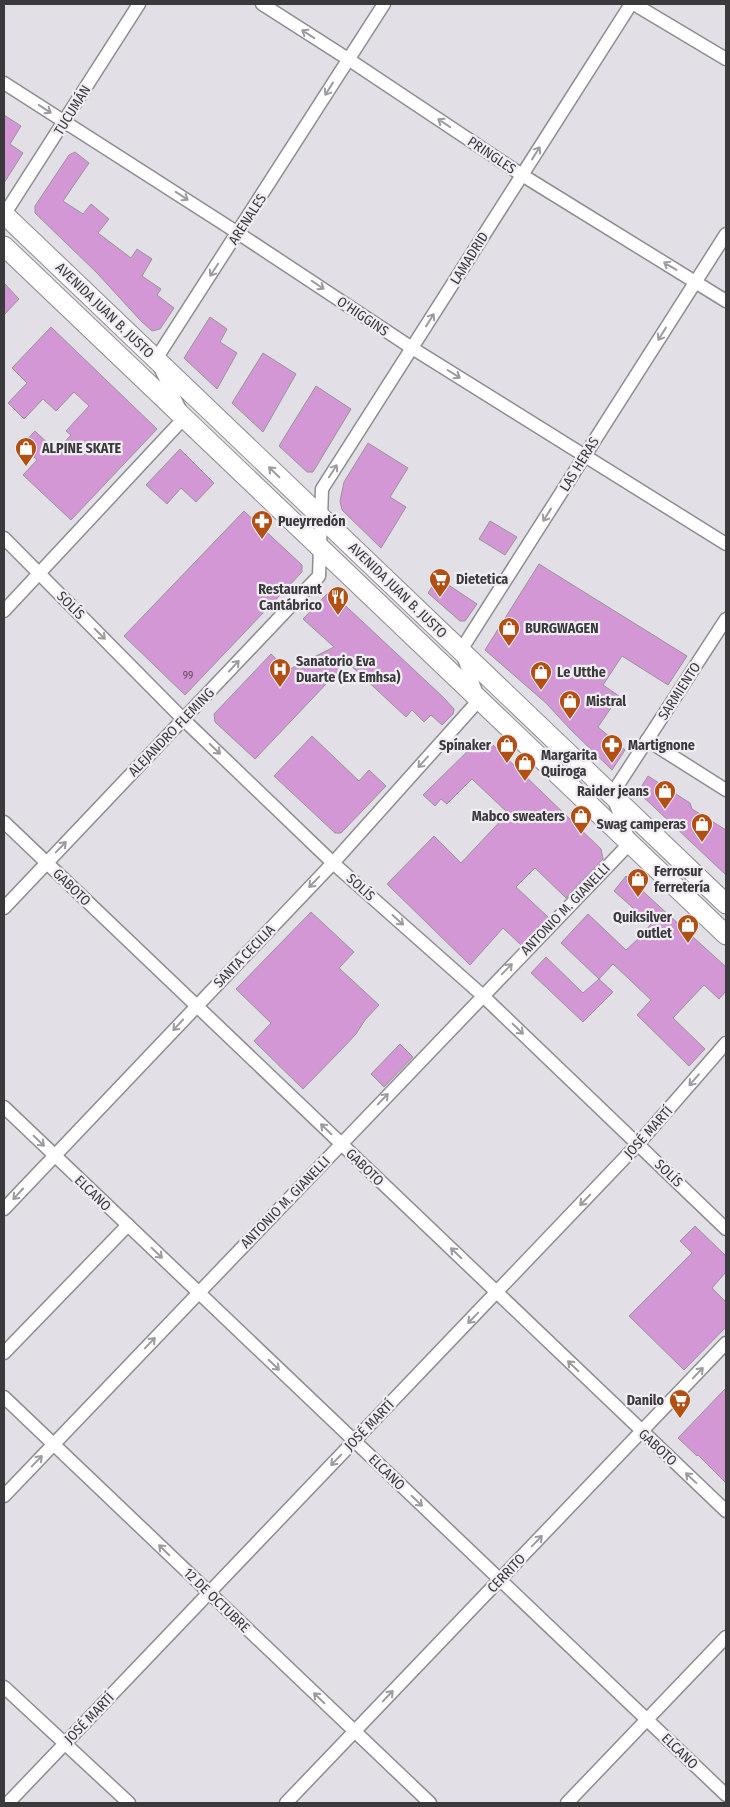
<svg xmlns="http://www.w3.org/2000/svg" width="730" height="1807" font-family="'Fira Sans Condensed',sans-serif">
<rect width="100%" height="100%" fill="#e2e0e6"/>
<g fill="#d497d6" stroke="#989498">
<path d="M 4,115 L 21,126 L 10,144 L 23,153 L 4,183 Z"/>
<path d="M 75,152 L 89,163 L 63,201 L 83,214 L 91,204 L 109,219 L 98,233 L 131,258 L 137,249 L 152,259 L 142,276 L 161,289 L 157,295 L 174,308 L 160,329 L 152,331 L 140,320 L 97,273 L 35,213 L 35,206 L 69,155 Z"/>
<path d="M 4,283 L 19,299 L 4,315 Z"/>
<path d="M 210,317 L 227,329 L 220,342 L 237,353 L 217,389 L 184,358 Z"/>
<path d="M 51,327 L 157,429 L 71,520 L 23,475 L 37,460 L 22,445 L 35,431 L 56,451 L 71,435 L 66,431 L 89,406 L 74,392 L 56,411 L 43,399 L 24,419 L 8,403 L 27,383 L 12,368 Z"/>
<path d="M 263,353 L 296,374 L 263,432 L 232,403 Z"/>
<path d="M 316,386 L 351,409 L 313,472 L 307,472 L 279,446 Z"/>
<path d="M 368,443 L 408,468 L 390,497 L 406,507 L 381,548 L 342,510 L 340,501 L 344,482 Z"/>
<path d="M 180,449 L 214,483 L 196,502 L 181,488 L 167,504 L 146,485 Z"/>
<path d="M 244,511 L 302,565 L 302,572 L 185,695 L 124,636 Z"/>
<path d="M 490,521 L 517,537 L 505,555 L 479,539 Z"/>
<path d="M 539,564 L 687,656 L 668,685 L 622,656 L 603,685 L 619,696 L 598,727 L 625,750 L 612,770 L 570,729 L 546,703 L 485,650 Z"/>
<path d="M 438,578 L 477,604 L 465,621 L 460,621 L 428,593 Z"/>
<path d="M 327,594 L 333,594 L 443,697 L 454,709 L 453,714 L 442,725 L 431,715 L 424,722 L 412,710 L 406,717 L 347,662 L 255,759 L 215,722 L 214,714 L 271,654 L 288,670 L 334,647 L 303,619 Z"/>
<path d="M 312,736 L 359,781 L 369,770 L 386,786 L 341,833 L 335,833 L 274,776 Z"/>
<path d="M 476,743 L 492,744 L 601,849 L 603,859 L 566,898 L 535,868 L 516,887 L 548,917 L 521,945 L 503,928 L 470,965 L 387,884 L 434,836 L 461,863 L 508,813 L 472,779 L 447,804 L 441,799 L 435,806 L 423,795 Z"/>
<path d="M 648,776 L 690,803 L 692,809 L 726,830 L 726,875 L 638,792 Z"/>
<path d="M 626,876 L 726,967 L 726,991 L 719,999 L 704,985 L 673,1018 L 705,1049 L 689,1066 L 637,1015 L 651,1000 L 629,979 L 613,964 L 599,979 L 561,943 L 588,914 L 626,950 L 638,939 L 651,924 L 614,891 Z"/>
<path d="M 311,912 L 354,952 L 339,968 L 379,1005 L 365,1020 L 356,1034 L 343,1048 L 303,1089 L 254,1041 L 271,1023 L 236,989 Z"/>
<path d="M 546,957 L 583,993 L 599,979 L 613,992 L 583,1022 L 531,973 Z"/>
<path d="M 400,1044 L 413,1057 L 384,1087 L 371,1074 Z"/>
<path d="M 695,1226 L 726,1256 L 726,1272 L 712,1288 L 726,1302 L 726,1327 L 684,1370 L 629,1316 L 692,1253 L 680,1241 Z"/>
<path d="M 726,1388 L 726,1483 L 698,1455 L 697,1456 L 678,1438 Z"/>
</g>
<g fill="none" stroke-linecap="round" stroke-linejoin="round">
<g stroke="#8e8c91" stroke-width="15">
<g id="minor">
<path d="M 262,4 L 348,59 L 522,175 L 726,301"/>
<path d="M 634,4 L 726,59"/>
<path d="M 4,83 L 238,233 L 412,348 L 726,544"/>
<path d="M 4,215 L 139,4"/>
<path d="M 4,538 L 183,719 L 333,863 L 482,995 L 726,1229"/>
<path d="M 4,611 L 184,418 L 156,359 L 384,4"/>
<path d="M 647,740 L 726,790"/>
<path d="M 4,822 L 726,1511"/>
<path d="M 4,908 L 319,576 L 322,489 L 631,4"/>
<path d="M 4,1107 L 726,1795"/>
<path d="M 4,1209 L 333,863 L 479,700 L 461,650 L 726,234"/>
<path d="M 4,1353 L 128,1225"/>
<path d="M 4,1397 L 430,1803"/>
<path d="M 4,1496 L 630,843 L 612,794 L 726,619"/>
<path d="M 4,1687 L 129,1803"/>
<path d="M 8,1803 L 638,1144 L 726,1043"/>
<path d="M 286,1803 L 726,1343"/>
<path d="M 567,1803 L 726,1637"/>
</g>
</g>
<g stroke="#8e8c91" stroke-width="21">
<g id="primary">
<path d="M 4,214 L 726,904"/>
<path d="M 4,246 L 726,935"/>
</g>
</g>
<use href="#minor" stroke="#fff" stroke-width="12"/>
<use href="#primary" stroke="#fff" stroke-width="19"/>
</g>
<defs><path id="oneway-shaft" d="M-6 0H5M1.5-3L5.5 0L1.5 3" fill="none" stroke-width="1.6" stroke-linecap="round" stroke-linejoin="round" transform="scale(1.25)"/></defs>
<g stroke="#9c9c9e">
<use href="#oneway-shaft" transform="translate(308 34) rotate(-147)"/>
<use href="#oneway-shaft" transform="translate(329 89) rotate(122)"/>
<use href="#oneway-shaft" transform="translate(45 109) rotate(33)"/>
<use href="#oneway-shaft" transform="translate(444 123) rotate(-146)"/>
<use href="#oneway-shaft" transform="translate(536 153) rotate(-58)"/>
<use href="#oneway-shaft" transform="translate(182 196) rotate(33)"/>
<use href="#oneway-shaft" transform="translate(670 266) rotate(-149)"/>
<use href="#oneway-shaft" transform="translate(214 270) rotate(123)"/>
<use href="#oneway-shaft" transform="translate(318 285) rotate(34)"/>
<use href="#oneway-shaft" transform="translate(430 320) rotate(-58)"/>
<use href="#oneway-shaft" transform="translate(662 334) rotate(122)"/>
<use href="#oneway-shaft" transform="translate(454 374) rotate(32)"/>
<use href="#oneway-shaft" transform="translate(333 471) rotate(-57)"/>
<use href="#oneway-shaft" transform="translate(274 472) rotate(-136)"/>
<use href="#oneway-shaft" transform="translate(547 515) rotate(122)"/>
<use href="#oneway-shaft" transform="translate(100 634) rotate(45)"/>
<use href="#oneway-shaft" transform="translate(234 666) rotate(-47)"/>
<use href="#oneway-shaft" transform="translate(215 749) rotate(44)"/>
<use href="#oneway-shaft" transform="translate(423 762) rotate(132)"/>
<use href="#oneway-shaft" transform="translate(61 847) rotate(-46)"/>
<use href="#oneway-shaft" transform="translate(314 882) rotate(134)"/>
<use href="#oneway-shaft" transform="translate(398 920) rotate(42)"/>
<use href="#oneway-shaft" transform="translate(507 969) rotate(-46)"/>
<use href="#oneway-shaft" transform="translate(178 1025) rotate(133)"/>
<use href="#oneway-shaft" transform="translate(518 1029) rotate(44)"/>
<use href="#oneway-shaft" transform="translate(694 1080) rotate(131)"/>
<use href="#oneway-shaft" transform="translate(383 1099) rotate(-46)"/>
<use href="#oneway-shaft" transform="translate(326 1129) rotate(-136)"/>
<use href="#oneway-shaft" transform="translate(39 1141) rotate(44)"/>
<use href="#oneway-shaft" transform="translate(18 1194) rotate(133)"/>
<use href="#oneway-shaft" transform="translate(585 1200) rotate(134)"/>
<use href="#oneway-shaft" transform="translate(157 1253) rotate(44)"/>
<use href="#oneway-shaft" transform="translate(456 1253) rotate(-136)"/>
<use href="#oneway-shaft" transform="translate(473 1318) rotate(134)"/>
<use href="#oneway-shaft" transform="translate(150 1343) rotate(-46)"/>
<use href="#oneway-shaft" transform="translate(274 1365) rotate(44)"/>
<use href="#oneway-shaft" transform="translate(573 1366) rotate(-136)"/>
<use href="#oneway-shaft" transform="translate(698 1373) rotate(-46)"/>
<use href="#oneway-shaft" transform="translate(336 1460) rotate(134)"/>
<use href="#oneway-shaft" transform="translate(37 1461) rotate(-46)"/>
<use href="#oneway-shaft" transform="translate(691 1478) rotate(-137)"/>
<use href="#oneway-shaft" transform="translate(417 1501) rotate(44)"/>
<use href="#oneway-shaft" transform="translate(537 1541) rotate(-46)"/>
<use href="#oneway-shaft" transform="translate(164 1550) rotate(-136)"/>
<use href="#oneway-shaft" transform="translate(388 1696) rotate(-46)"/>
<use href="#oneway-shaft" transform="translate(319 1698) rotate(-136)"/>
</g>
<defs>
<g id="shop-pin" transform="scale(1.125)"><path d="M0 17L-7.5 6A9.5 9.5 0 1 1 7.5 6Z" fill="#b25013" stroke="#f0edf3"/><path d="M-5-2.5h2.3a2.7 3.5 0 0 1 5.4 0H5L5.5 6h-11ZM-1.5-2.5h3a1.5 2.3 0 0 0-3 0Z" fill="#fff"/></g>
<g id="pharmacy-pin" transform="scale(1.125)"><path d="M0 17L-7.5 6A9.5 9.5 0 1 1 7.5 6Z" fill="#b25013" stroke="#f0edf3"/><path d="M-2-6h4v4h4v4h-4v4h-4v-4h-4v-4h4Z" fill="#fff"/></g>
<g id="supermarket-pin" transform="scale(1.125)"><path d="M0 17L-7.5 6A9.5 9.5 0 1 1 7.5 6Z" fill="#b25013" stroke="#f0edf3"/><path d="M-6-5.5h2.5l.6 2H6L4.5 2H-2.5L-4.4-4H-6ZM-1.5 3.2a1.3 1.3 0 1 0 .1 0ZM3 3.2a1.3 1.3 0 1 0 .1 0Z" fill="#fff"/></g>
<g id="restaurant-pin" transform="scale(1.125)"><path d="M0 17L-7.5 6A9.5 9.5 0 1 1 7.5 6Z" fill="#b25013" stroke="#f0edf3"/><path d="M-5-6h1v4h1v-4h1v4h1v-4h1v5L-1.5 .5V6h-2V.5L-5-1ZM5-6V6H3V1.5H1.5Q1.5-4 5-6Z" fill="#fff"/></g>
<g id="hospital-pin" transform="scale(1.125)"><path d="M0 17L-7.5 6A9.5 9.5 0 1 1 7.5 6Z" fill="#b25013" stroke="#f0edf3"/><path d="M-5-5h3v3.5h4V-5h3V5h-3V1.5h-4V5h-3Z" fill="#fff"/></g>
</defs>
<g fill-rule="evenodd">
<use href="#shop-pin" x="26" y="448"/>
<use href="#pharmacy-pin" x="262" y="521"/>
<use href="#supermarket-pin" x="440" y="579"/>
<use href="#restaurant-pin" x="338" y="597"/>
<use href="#shop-pin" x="509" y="628"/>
<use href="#hospital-pin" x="280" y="669"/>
<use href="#shop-pin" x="541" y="672"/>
<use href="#shop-pin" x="570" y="701"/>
<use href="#shop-pin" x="507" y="745"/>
<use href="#pharmacy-pin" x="612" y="745"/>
<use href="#shop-pin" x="525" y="763"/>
<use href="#shop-pin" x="665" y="791"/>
<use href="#shop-pin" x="581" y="816"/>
<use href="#shop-pin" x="702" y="824"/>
<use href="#shop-pin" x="638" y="879"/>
<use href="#shop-pin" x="688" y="925"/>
<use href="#supermarket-pin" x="680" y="1400"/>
</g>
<g text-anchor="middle" stroke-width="4.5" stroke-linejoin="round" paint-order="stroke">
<g font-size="11" fill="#605062">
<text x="188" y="679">99</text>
</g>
<g font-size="14" fill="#3a393c" stroke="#f0edf3">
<text transform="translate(72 110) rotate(-58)" y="5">TUCUMÁN</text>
<text transform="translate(492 155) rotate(34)" y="5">PRINGLES</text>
<text transform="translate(247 219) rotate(-57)" y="5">ARENALES</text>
<text transform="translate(469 258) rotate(-58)" y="5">LAMADRID</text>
<text transform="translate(105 310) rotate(44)" y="5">AVENIDA JUAN B. JUSTO</text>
<text transform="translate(363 316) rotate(34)" y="5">O'HIGGINS</text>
<text transform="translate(579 464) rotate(-58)" y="5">LAS HERAS</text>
<text transform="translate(398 590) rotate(44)" y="5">AVENIDA JUAN B. JUSTO</text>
<text transform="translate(71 605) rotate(45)" y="5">SOLÍS</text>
<text transform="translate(679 691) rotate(-57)" y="5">SARMIENTO</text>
<text transform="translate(171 732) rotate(-46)" y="5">ALEJANDRO FLEMING</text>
<text transform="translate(72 887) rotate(44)" y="5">GABOTO</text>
<text transform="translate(361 887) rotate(42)" y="5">SOLÍS</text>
<text transform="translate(565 909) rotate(-46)" y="5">ANTONIO M. GIANELLI</text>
<text transform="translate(244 956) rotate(-46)" y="5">SANTA CECILIA</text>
<text transform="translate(648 1132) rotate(-48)" y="5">JOSÉ MARTÍ</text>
<text transform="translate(365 1167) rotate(44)" y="5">GABOTO</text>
<text transform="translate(669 1173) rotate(44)" y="5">SOLÍS</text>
<text transform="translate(93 1193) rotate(44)" y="5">ELCANO</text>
<text transform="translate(285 1202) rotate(-46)" y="5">ANTONIO M. GIANELLI</text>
<text transform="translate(369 1425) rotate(-46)" y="5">JOSÉ MARTÍ</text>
<text transform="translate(658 1447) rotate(43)" y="5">GABOTO</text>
<text transform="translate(387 1472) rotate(44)" y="5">ELCANO</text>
<text transform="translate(506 1573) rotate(-46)" y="5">CERRITO</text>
<text transform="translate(217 1600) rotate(44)" y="5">12 DE OCTUBRE</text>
<text transform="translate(89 1718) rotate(-46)" y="5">JOSÉ MARTÍ</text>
<text transform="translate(680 1751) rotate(44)" y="5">ELCANO</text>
</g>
<g font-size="14" font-weight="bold" fill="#3a393c" stroke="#f0edf3" text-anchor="start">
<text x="42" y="453">ALPINE SKATE</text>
<text x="278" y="526">Pueyrredón</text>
<text x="456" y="584">Dietetica</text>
<text x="322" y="594" text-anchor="end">Restaurant<tspan x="322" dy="16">Cantábrico</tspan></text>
<text x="525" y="633">BURGWAGEN</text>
<text x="296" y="666">Sanatorio Eva<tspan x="296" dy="16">Duarte (Ex Emhsa)</tspan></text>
<text x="557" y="677">Le Utthe</text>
<text x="586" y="706">Mistral</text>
<text x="491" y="750" text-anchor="end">Spínaker</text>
<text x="628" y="750">Martignone</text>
<text x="541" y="760">Margarita<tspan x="541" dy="16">Quiroga</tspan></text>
<text x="649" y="796" text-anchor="end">Raider jeans</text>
<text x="565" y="821" text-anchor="end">Mabco sweaters</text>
<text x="686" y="829" text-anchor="end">Swag camperas</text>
<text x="654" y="876">Ferrosur<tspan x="654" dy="16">ferretería</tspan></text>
<text x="672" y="922" text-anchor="end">Quiksilver<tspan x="672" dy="16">outlet</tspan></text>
<text x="664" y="1405" text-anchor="end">Danilo</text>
</g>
</g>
<rect width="730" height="1807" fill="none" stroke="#3a393c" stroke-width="10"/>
</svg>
